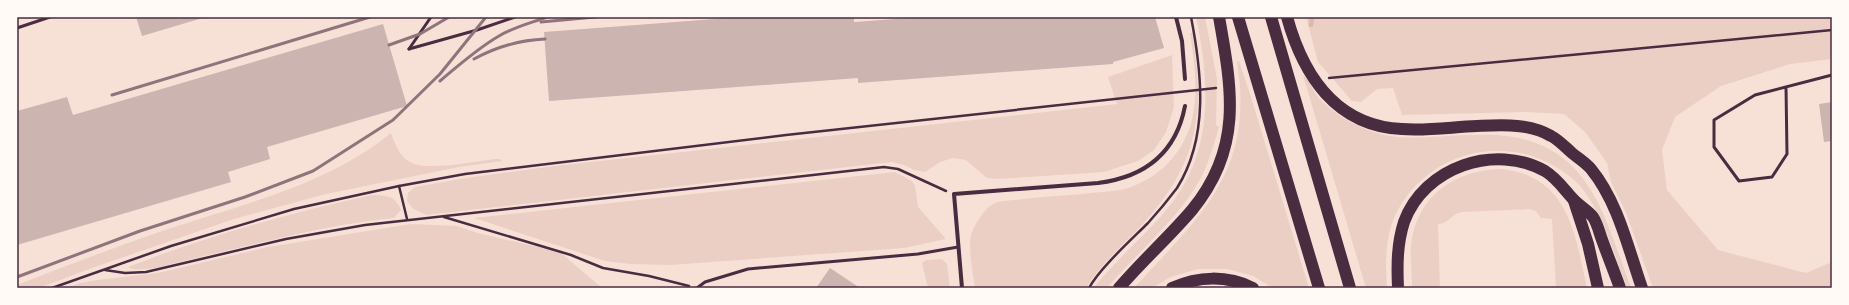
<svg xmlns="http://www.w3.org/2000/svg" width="1849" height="305" font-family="'PT Sans',sans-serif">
<rect width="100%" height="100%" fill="#f7e1d7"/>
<g fill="#ebcfc5">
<path d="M 1196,17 L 1205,17 L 1217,79 L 1216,125 L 1219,127 C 1214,144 1209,162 1201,178 C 1179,218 1137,253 1107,288 L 1094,288 C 1099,280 1106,274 1112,267 C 1130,247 1151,229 1168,208 C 1214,153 1210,83 1196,17 Z"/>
<path d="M 1306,17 L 1832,17 L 1832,59 L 1790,64 L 1721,86 L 1675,117 L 1662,150 L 1667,190 L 1718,250 L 1806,273 L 1832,262 L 1832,288 L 1653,288 L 1626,213 L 1611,182 L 1607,163 L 1585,132 L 1564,114 L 1525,112 L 1402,115 L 1393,88 L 1377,89 L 1361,102 L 1352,101 L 1318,62 Z"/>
<path d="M 1190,33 L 1192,33 C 1206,114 1198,165 1140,227 C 1122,246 1100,265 1086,288 L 975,288 C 973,273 967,246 972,232 C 974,226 978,221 981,216 C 988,207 992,202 1004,201 C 1030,198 1056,196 1083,194 C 1096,192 1111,192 1125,189 C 1141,184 1157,175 1169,162 C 1203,127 1197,78 1190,33 Z"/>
<path d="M 1172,55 L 1174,107 L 1166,132 L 1154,150 L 1138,161 L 1104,172 L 997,179 L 987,178 L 966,160 L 953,158 L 940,162 L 925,172 L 914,170 L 904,165 L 892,162 L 426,215 L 412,208 L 407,201 L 408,193 L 415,187 L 466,178 L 555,166 L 1117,104 L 1108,77 Z"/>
<path d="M 1239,61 L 1251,97 L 1309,288 L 1273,288 L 1253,276 L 1227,269 L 1198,269 L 1171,277 L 1152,288 L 1134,288 C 1201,215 1255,171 1237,62 Z"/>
<path d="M 1303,75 C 1309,79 1313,91 1318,97 C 1334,114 1354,126 1377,133 C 1402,141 1438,136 1465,135 C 1479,135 1493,134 1507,136 C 1592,147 1606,221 1631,288 L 1627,288 C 1614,254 1604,215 1580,186 C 1573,178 1563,171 1554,166 C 1499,134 1430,154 1399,208 C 1385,232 1385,261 1387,288 L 1366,288 Z"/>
<path d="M 391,133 C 395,144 400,158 412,163 C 429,171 477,161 496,159 L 500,159 L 502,161 L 459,167 L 326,194 L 234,219 L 92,268 L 39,288 L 17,288 L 17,285 C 66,266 115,247 165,230 C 242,204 326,186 391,133 Z"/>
<path d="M 1500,169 C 1569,175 1575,234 1587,288 L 1556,288 L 1552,219 L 1541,218 L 1536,211 L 1529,209 L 1462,212 C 1450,214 1451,223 1438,224 L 1440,288 L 1412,288 C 1412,274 1410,259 1411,245 C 1417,196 1453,171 1500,169 Z"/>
<path d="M 895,172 L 912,181 L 915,186 L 918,207 L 946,239 L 904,248 L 670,265 L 630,264 L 605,261 L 474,218 Z"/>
<path d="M 372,195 C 385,195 396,196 401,210 L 394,218 C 321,225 250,246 179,262 C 168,265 138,274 128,267 C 207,236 289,213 372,195 Z"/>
<path d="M 411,224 L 457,226 L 478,233 L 560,252 L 602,288 L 66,288 L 80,283 L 97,280 L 158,273 L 268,247 Z"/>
<path d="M 942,259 L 947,264 L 950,288 L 930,288 L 927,285 L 922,263 L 926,260 Z"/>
</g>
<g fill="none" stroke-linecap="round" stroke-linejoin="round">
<path stroke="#dcb8b0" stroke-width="4.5" d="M 1311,25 L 1312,17"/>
</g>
<g fill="#ccb4b1">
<path d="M 136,17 L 206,17 L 142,36 Z"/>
<path d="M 741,17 L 854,17 L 854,22 L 923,17 L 1155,17 L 1164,48 L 1113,62 L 1113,64 L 858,83 L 858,78 L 549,101 L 544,32 Z"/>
<path d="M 383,24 L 407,106 L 267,147 L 270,159 L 228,172 L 231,182 L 17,245 L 17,111 L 67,97 L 73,115 Z"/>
<path d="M 1832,102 L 1832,141 L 1824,142 L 1819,104 Z"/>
<path d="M 830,268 L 860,288 L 816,288 Z"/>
</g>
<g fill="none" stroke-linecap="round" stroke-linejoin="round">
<g stroke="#4a2c40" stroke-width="2.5">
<path d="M 1329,78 L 1832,30"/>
<path d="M 399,186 L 407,219"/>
<path d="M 444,217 L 571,255 L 603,268 L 649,276 L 689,286"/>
<path d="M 105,270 L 125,273 L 146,272 L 286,239 L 365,225 L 884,167 L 898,169 L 946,191"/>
<path d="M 52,288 L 171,246 L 294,209 L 399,186 L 465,174 L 786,135 L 1216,88"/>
<path d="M 1089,288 C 1100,268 1131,240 1148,223 C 1158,212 1168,200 1177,188 C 1209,137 1202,73 1191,17"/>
</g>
<g stroke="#4a2c40" stroke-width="3">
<path d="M 17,28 L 50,17"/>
<path d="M 409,49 L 477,30 L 515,17"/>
<path d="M 409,49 L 431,17"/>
<path d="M 1786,87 L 1787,154 L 1772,177 L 1739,181 L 1714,147 L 1714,120 L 1755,95 L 1832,75"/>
<path d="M 697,288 L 705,282 L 748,269 L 918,254 L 958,247"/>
</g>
<g stroke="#4a2c40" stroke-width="4">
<path d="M 1176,17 L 1182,41 L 1185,79"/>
<path d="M 962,288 L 954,194 L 1098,183 C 1145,177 1176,153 1185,106"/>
</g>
<g stroke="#4a2c40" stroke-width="12">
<path d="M 1238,17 L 1319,288"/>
<path d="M 1271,17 L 1350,288"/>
<path d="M 1287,17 C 1303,75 1336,126 1402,129 C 1426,131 1452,127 1477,126 C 1502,125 1529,123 1551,136 C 1559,140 1566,148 1572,153 C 1578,158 1586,163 1591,169 C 1618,202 1628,248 1642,288"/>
<path d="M 1574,201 L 1588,244 L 1598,288"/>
<path d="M 1119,288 C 1142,261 1169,237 1192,210 C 1243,148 1232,90 1219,17"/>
<path d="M 1172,288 C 1198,276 1227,275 1253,288"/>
<path d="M 1398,288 C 1397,265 1397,244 1404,222 C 1424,167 1495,143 1545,171 C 1558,179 1565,191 1575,201 C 1581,207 1588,211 1593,217 C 1597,223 1599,231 1601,237 C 1607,254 1614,271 1620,288"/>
</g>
<g stroke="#8f747c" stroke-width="3">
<path d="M 541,22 L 595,17"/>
<path d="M 389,45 L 420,34 L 449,17"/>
<path d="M 474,59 C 496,47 520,40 545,39"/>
<path d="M 440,81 C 459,65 478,48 499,36 C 514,27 531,23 547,17"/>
<path d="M 112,95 L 370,17"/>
<path d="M 17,277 L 140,231 L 245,197 L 313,171 L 393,120 L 440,74 L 486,17"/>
</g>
</g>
<rect width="1849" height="305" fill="none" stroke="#fffaf5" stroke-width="36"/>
<rect x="18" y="18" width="1813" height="269" fill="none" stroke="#4a2c40" stroke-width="1.5"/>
</svg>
